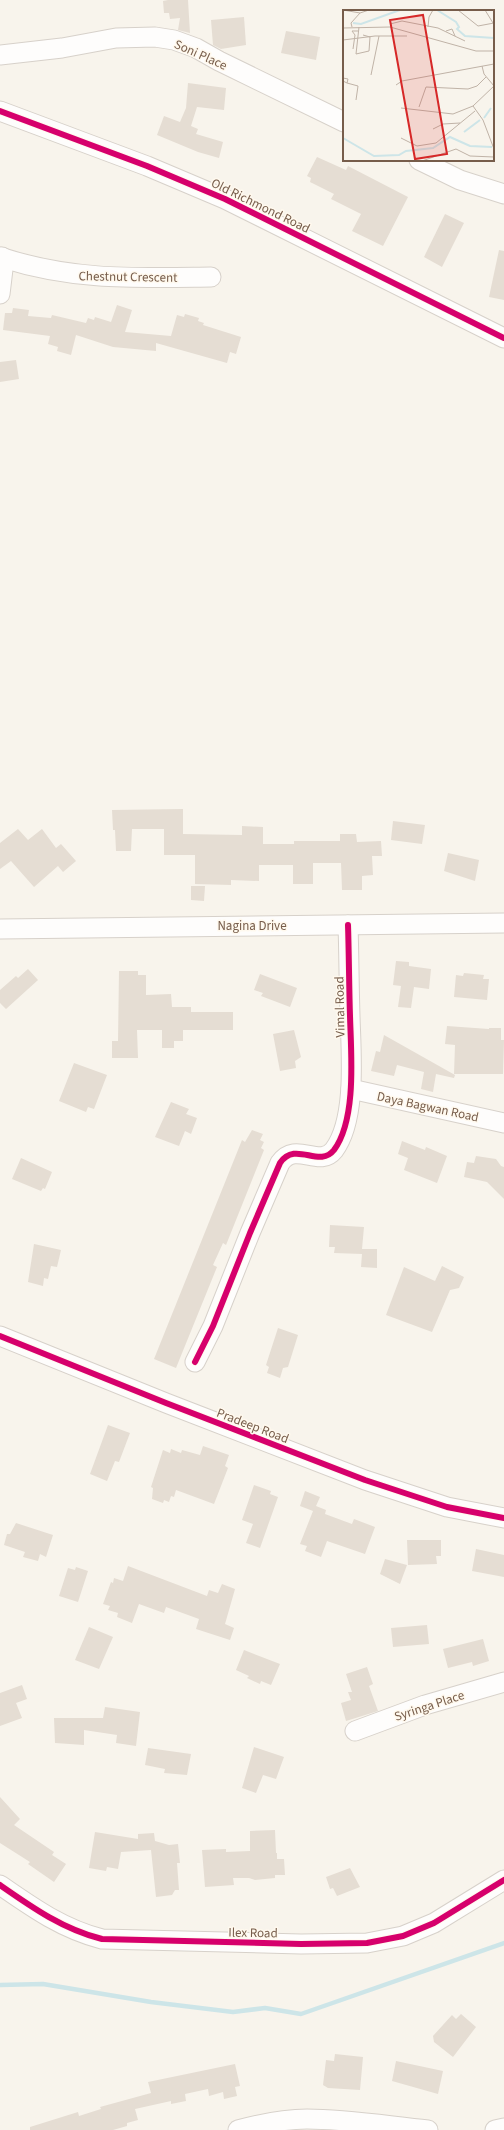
<svg xmlns="http://www.w3.org/2000/svg" width="504" height="2130" font-family="'Source Sans 3',sans-serif">
<rect width="100%" height="100%" fill="#f8f4ec"/>
<g fill="none" stroke-linecap="round" stroke-linejoin="round">
<path stroke="#cde5e8" stroke-width="4.5" d="M 0,1985 L 43,1984 L 151,2002 L 233,2012 L 265,2008 L 301,2014 L 504,1943"/>
</g>
<g fill="#e5ddd3">
<path d="M 168,0 L 188,0 L 190,33 L 178,30 L 180,18 L 170,19 L 169,13 L 164,13 L 163,1 Z"/>
<path d="M 244,17 L 246,45 L 221,49 L 213,45 L 211,20 Z"/>
<path d="M 286,31 L 320,37 L 316,60 L 281,53 Z"/>
<path d="M 188,83 L 226,88 L 224,110 L 197,107 L 191,126 L 198,129 L 196,134 L 223,142 L 219,158 L 198,152 L 157,135 L 164,116 L 180,122 L 186,108 Z"/>
<path d="M 317,157 L 346,170 L 348,166 L 408,197 L 383,246 L 352,231 L 361,214 L 331,199 L 334,194 L 310,182 L 311,178 L 307,176 Z"/>
<path d="M 445,214 L 464,223 L 442,267 L 424,257 Z"/>
<path d="M 499,250 L 504,251 L 504,300 L 489,297 Z"/>
<path d="M 117,305 L 132,310 L 125,332 L 171,336 L 177,315 L 184,317 L 185,314 L 199,318 L 198,321 L 204,323 L 203,325 L 241,337 L 236,354 L 230,352 L 227,363 L 156,343 L 156,351 L 113,347 L 76,335 L 71,355 L 57,351 L 58,347 L 48,344 L 50,336 L 3,330 L 5,313 L 12,313 L 13,308 L 29,310 L 28,316 L 51,318 L 52,315 L 86,323 L 88,318 L 94,320 L 95,317 L 111,322 Z"/>
<path d="M 16,360 L 19,379 L 0,382 L 0,362 Z"/>
<path d="M 183,809 L 183,834 L 242,835 L 242,826 L 263,827 L 263,844 L 294,844 L 294,841 L 340,841 L 340,834 L 356,834 L 357,842 L 381,841 L 382,856 L 372,856 L 373,875 L 362,876 L 362,890 L 342,890 L 341,863 L 313,863 L 313,884 L 293,884 L 293,865 L 259,865 L 259,881 L 231,880 L 231,885 L 195,884 L 195,855 L 164,855 L 164,829 L 132,829 L 131,851 L 116,851 L 115,830 L 113,830 L 112,810 Z"/>
<path d="M 393,821 L 425,825 L 422,844 L 391,840 Z"/>
<path d="M 18,829 L 28,840 L 42,829 L 56,848 L 61,844 L 76,861 L 63,872 L 58,866 L 34,887 L 11,861 L 0,869 L 0,843 Z"/>
<path d="M 448,853 L 479,860 L 475,881 L 444,871 Z"/>
<path d="M 191,886 L 205,886 L 204,901 L 191,900 Z"/>
<path d="M 396,961 L 409,962 L 409,966 L 431,969 L 429,989 L 414,987 L 411,1008 L 398,1007 L 401,986 L 393,985 Z"/>
<path d="M 28,969 L 38,980 L 6,1009 L 0,1003 L 0,990 L 16,976 L 18,978 Z"/>
<path d="M 119,971 L 138,971 L 138,975 L 146,975 L 146,995 L 171,994 L 172,1007 L 191,1007 L 191,1012 L 233,1012 L 233,1030 L 183,1030 L 183,1041 L 174,1041 L 174,1048 L 162,1048 L 162,1030 L 137,1030 L 138,1058 L 112,1058 L 112,1041 L 118,1041 Z"/>
<path d="M 464,973 L 484,975 L 483,979 L 489,979 L 487,1000 L 454,997 L 456,975 L 463,976 Z"/>
<path d="M 260,974 L 297,988 L 290,1007 L 261,996 L 263,993 L 254,990 Z"/>
<path d="M 447,1026 L 489,1029 L 489,1028 L 501,1028 L 501,1040 L 504,1040 L 503,1074 L 454,1074 L 455,1045 L 445,1044 Z"/>
<path d="M 294,1030 L 301,1057 L 295,1061 L 296,1068 L 280,1071 L 273,1034 Z"/>
<path d="M 384,1035 L 455,1075 L 454,1078 L 436,1074 L 433,1092 L 421,1089 L 424,1072 L 397,1065 L 394,1076 L 371,1071 L 376,1051 L 380,1052 Z"/>
<path d="M 74,1063 L 107,1075 L 94,1109 L 88,1107 L 86,1112 L 59,1101 Z"/>
<path d="M 171,1102 L 189,1109 L 186,1114 L 197,1118 L 191,1134 L 185,1131 L 179,1146 L 155,1137 Z"/>
<path d="M 252,1130 L 263,1134 L 260,1140 L 264,1142 L 261,1148 L 264,1150 L 226,1245 L 223,1243 L 213,1265 L 217,1267 L 176,1368 L 154,1359 L 242,1140 L 245,1142 Z"/>
<path d="M 402,1141 L 425,1150 L 426,1147 L 447,1156 L 437,1183 L 404,1170 L 408,1158 L 398,1154 Z"/>
<path d="M 476,1156 L 496,1159 L 501,1166 L 504,1167 L 504,1199 L 487,1182 L 464,1177 L 467,1162 L 474,1163 Z"/>
<path d="M 21,1158 L 52,1172 L 45,1189 L 43,1188 L 41,1191 L 12,1179 Z"/>
<path d="M 330,1225 L 364,1227 L 362,1249 L 377,1249 L 377,1268 L 361,1267 L 362,1254 L 334,1253 L 335,1247 L 329,1247 Z"/>
<path d="M 34,1244 L 61,1250 L 57,1267 L 51,1266 L 48,1279 L 44,1278 L 43,1286 L 28,1282 Z"/>
<path d="M 442,1266 L 464,1277 L 459,1288 L 450,1290 L 432,1332 L 386,1315 L 404,1267 L 435,1281 Z"/>
<path d="M 278,1328 L 298,1335 L 288,1367 L 283,1368 L 280,1378 L 267,1373 L 269,1367 L 266,1365 Z"/>
<path d="M 108,1425 L 130,1433 L 119,1462 L 115,1461 L 107,1481 L 90,1474 Z"/>
<path d="M 203,1446 L 229,1455 L 225,1466 L 228,1468 L 214,1504 L 176,1490 L 174,1497 L 171,1496 L 169,1502 L 164,1500 L 163,1503 L 152,1499 L 153,1488 L 151,1487 L 163,1450 L 170,1453 L 171,1449 L 181,1453 L 182,1450 L 200,1455 Z"/>
<path d="M 254,1485 L 271,1491 L 270,1494 L 278,1497 L 260,1548 L 246,1543 L 253,1524 L 242,1520 Z"/>
<path d="M 305,1491 L 320,1497 L 316,1506 L 326,1510 L 325,1514 L 352,1524 L 354,1519 L 375,1527 L 365,1554 L 327,1541 L 321,1557 L 305,1551 L 307,1546 L 300,1544 L 313,1511 L 300,1506 Z"/>
<path d="M 16,1523 L 53,1535 L 46,1557 L 40,1554 L 38,1561 L 23,1557 L 25,1552 L 4,1545 L 7,1534 L 10,1534 Z"/>
<path d="M 407,1540 L 441,1540 L 441,1556 L 436,1556 L 437,1564 L 408,1565 Z"/>
<path d="M 476,1549 L 504,1555 L 504,1577 L 472,1571 Z"/>
<path d="M 385,1559 L 407,1565 L 400,1584 L 380,1574 Z"/>
<path d="M 128,1566 L 207,1596 L 209,1590 L 218,1593 L 222,1584 L 235,1589 L 225,1624 L 234,1628 L 230,1640 L 196,1629 L 199,1619 L 166,1607 L 164,1613 L 139,1604 L 132,1623 L 117,1617 L 118,1613 L 108,1610 L 110,1606 L 103,1604 L 111,1582 L 113,1583 L 114,1578 L 123,1581 Z"/>
<path d="M 76,1567 L 88,1571 L 78,1602 L 59,1596 L 68,1568 L 75,1570 Z"/>
<path d="M 427,1625 L 429,1644 L 393,1647 L 391,1628 Z"/>
<path d="M 89,1627 L 113,1637 L 99,1669 L 75,1660 Z"/>
<path d="M 483,1639 L 489,1661 L 473,1666 L 472,1662 L 448,1668 L 443,1649 Z"/>
<path d="M 244,1650 L 280,1664 L 271,1685 L 261,1681 L 260,1684 L 247,1678 L 249,1676 L 236,1670 Z"/>
<path d="M 367,1667 L 373,1684 L 369,1686 L 378,1711 L 346,1721 L 341,1703 L 351,1700 L 348,1692 L 352,1692 L 346,1674 Z"/>
<path d="M 22,1685 L 27,1699 L 16,1703 L 22,1718 L 0,1726 L 0,1693 Z"/>
<path d="M 105,1707 L 140,1712 L 136,1746 L 116,1743 L 117,1735 L 84,1730 L 84,1745 L 55,1743 L 54,1718 L 103,1718 Z"/>
<path d="M 254,1747 L 284,1757 L 276,1779 L 263,1775 L 256,1793 L 242,1788 Z"/>
<path d="M 148,1748 L 191,1754 L 187,1775 L 164,1773 L 165,1769 L 145,1765 Z"/>
<path d="M 0,1797 L 20,1819 L 14,1825 L 54,1852 L 52,1855 L 66,1864 L 54,1882 L 28,1864 L 30,1862 L 0,1843 Z"/>
<path d="M 275,1830 L 276,1853 L 277,1853 L 277,1859 L 284,1859 L 285,1875 L 275,1875 L 275,1878 L 255,1880 L 249,1878 L 233,1878 L 234,1885 L 205,1887 L 202,1850 L 226,1849 L 226,1852 L 250,1851 L 250,1831 Z"/>
<path d="M 95,1832 L 138,1839 L 138,1834 L 154,1833 L 155,1841 L 169,1845 L 178,1844 L 180,1863 L 177,1863 L 179,1890 L 175,1890 L 172,1895 L 156,1897 L 151,1850 L 121,1852 L 118,1869 L 107,1867 L 106,1871 L 89,1868 Z"/>
<path d="M 350,1868 L 360,1887 L 337,1896 L 333,1888 L 330,1889 L 326,1877 Z"/>
<path d="M 461,2014 L 476,2027 L 453,2057 L 434,2042 L 433,2036 L 452,2015 L 456,2019 Z"/>
<path d="M 335,2054 L 363,2057 L 360,2090 L 328,2088 L 323,2085 L 326,2060 L 334,2061 Z"/>
<path d="M 396,2061 L 443,2071 L 438,2094 L 392,2081 Z"/>
<path d="M 235,2064 L 240,2086 L 235,2087 L 237,2096 L 224,2099 L 223,2092 L 209,2096 L 208,2089 L 185,2094 L 186,2101 L 171,2104 L 171,2101 L 135,2109 L 138,2120 L 127,2123 L 127,2126 L 113,2130 L 30,2130 L 30,2127 L 78,2112 L 79,2116 L 101,2109 L 100,2107 L 151,2093 L 148,2082 Z"/>
</g>
<g fill="none" stroke-linecap="round" stroke-linejoin="round">
<g stroke="#d7d1ca" stroke-width="21">
<g id="minor">
<path d="M 0,55 L 62,48 L 116,38 L 155,37 L 174,40 L 196,48 L 219,61 L 344,122"/>
<path d="M 0,111 L 147,166 L 225,199 L 504,338"/>
<path d="M 419,160 L 460,180 L 504,194"/>
<path d="M 0,257 C 73,281 136,278 211,277"/>
<path d="M 0,294 L 3,269 L 2,257"/>
<path d="M 0,929 L 504,923"/>
<path d="M 351,1089 L 504,1123"/>
<path d="M 0,1336 L 166,1403 L 365,1480 L 447,1507 L 504,1518"/>
<path d="M 195,1362 L 213,1326 L 250,1233 L 280,1163 C 296,1140 319,1169 334,1150 C 357,1119 351,1053 350,1016 C 349,986 349,955 348,925"/>
<path d="M 355,1731 L 425,1705 L 504,1682"/>
<path d="M 0,1885 C 33,1908 63,1929 102,1939 L 301,1944 L 367,1943 L 403,1936 L 434,1923 L 504,1880"/>
<path d="M 238,2130 C 260,2124 283,2119 307,2119 C 347,2119 388,2126 428,2130"/>
<path d="M 495,2130 L 504,2128"/>
</g>
</g>
<use href="#minor" stroke="#fefdfc" stroke-width="19"/>
<g stroke="#fff9ee" stroke-width="8">
<g id="cycleway">
<path d="M 0,111 L 147,166 L 225,199 L 504,338"/>
<path d="M 0,1336 L 166,1403 L 365,1480 L 447,1507 L 504,1518"/>
<path d="M 195,1362 L 213,1326 L 250,1233 L 280,1163 C 296,1140 319,1169 334,1150 C 357,1119 351,1053 350,1016 C 349,986 349,955 348,925"/>
<path d="M 0,1885 C 33,1908 63,1929 102,1939 L 301,1944 L 367,1943 L 403,1936 L 434,1923 L 504,1880"/>
</g>
</g>
<use href="#cycleway" stroke="#d6006c" stroke-width="6"/>
</g>
<g text-anchor="middle" stroke-width="3" stroke-linejoin="round" paint-order="stroke">
<g font-size="13" fill="#775d4b" stroke="#fff9ee">
<text transform="translate(201 54) rotate(24)" y="5">Soni Place</text>
<text transform="translate(261 205) rotate(26)" y="5">Old Richmond Road</text>
<text transform="translate(128 276) rotate(1)" y="5">Chestnut Crescent</text>
<text x="252" y="930">Nagina Drive</text>
<text transform="translate(339 1007) rotate(-91)" y="5">Vimal Road</text>
<text transform="translate(428 1106) rotate(12)" y="5">Daya Bagwan Road</text>
<text transform="translate(253 1425) rotate(21)" y="5">Pradeep Road</text>
<text transform="translate(429 1705) rotate(-18)" y="5">Syringa Place</text>
<text transform="translate(253 1932) rotate(1)" y="5">Ilex Road</text>
</g>
</g>
<g transform="translate(343 10)">
<rect width="151" height="151" fill="#f8f4ec"/>
<path fill="none" stroke="#cde5e8" stroke-width="2" d="M 94,0 L 113,12 L 116,17 L 114,19 L 122,26 L 151,28M 10,13 L 18,14 L 57,0M 141,108 L 148,98M 121,122 L 137,110M 0,128 L 31,146 L 56,145 L 63,141 L 90,138 L 107,127 L 127,136 L 149,137"/>
<path fill="none" stroke="#c0b3a7" stroke-width="1" d="M 0,0 L 17,3M 115,0 L 135,16 L 151,13M 142,0 L 150,13M 47,14 L 59,11 L 95,18 L 122,31M 9,17 L 8,13 L 17,3 L 26,0M 16,17 L 13,44 L 26,41 L 27,27 L 20,25M 85,17 L 86,7 L 90,0M 0,18 L 47,17 L 133,41 L 151,41M 103,21 L 109,19 L 112,26M 0,30 L 32,26 L 64,26M 10,39 L 12,25 L 9,21 L 15,21M 28,65 L 36,26M 0,68 L 5,69 L 4,73 L 0,71M 4,73 L 15,76 L 13,90M 53,75 L 59,71 L 151,54M 83,77 L 125,79 L 134,76 L 143,67M 130,96 L 140,110 L 151,139M 76,97 L 83,77M 58,98 L 110,104 L 130,96 L 151,76 L 141,64 L 139,56M 90,119 L 100,114 L 117,113M 58,128 L 74,136 L 93,133 L 132,101M 79,151 L 113,139 L 127,146 L 151,147"/>
<path fill="#d62828" fill-opacity="0.15" stroke="#d62828" stroke-width="2" d="M 80,5 L 104,144 L 72,149 L 47,10 Z"/>
<rect width="151" height="151" fill="none" stroke="#775d4b" stroke-width="2"/>
</g>
</svg>
